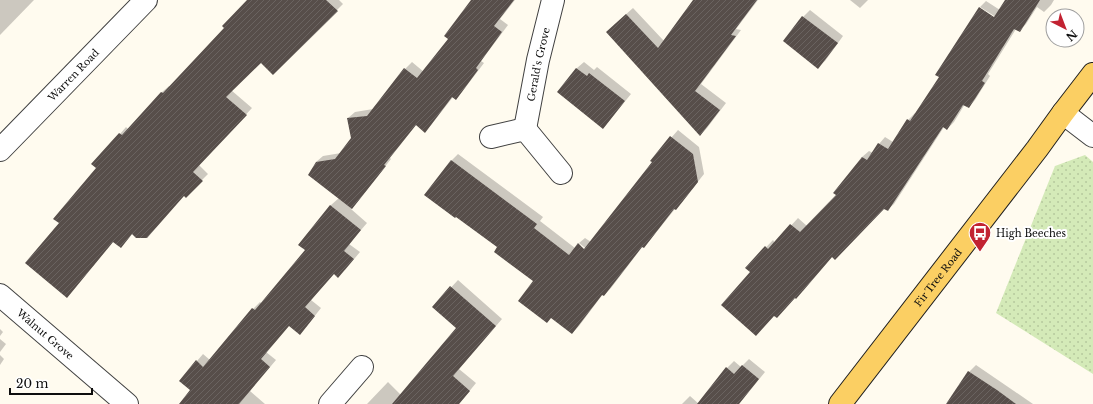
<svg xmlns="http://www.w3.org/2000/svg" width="1093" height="404" font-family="'Libre Baskerville',serif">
<defs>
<pattern id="grass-dots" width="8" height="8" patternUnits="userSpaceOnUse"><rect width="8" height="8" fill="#d4eab8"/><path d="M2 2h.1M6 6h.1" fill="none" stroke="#b5c89d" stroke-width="1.8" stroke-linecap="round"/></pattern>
<pattern id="building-hatch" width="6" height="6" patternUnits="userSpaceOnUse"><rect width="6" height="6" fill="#574e4a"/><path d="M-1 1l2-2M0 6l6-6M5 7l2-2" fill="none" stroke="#6a6360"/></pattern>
</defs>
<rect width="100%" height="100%" fill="#fffbef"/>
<path fill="url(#grass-dots)" d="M 1085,155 L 1093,162 L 1093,374 L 996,313 L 1055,166 Z"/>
<g fill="#0003">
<path d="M 0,0 L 34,0 L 0,35 Z"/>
<path d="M 249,0 L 339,0 L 343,4 L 273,74 L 261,62 L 231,90 L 252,108 L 199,165 L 208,174 L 186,196 L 184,195 L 133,233 L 127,240 L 114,241 L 73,290 L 60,223 L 120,134 L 126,127 L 128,129 L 162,92 L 169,86 L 170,87 L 225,27 Z"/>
<path d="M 473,0 L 515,0 L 500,19 L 508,25 L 481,61 L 484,63 L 462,92 L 456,99 L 453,97 L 431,125 L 425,131 L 416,125 L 390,158 L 391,159 L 358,201 L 351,209 L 367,223 L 349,244 L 360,252 L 345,270 L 334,273 L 311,300 L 321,308 L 306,327 L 289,325 L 266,352 L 276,360 L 250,391 L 265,404 L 183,404 L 192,390 L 197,361 L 203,354 L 210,360 L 253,309 L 260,302 L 262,304 L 306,250 L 299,244 L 331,205 L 339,198 L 316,162 L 323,156 L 341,153 L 352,138 L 348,118 L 355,112 L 373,109 L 405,69 L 412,62 L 424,72 L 449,39 Z"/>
<path d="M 694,0 L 758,0 L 736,29 L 741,30 L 701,84 L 726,103 L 707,128 L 700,135 L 614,25 L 633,8 L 664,41 Z"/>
<path d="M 850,0 L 868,0 L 860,8 Z"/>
<path d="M 1006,0 L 1054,0 L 1051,5 L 1044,12 L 1037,7 L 1026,24 L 1019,31 L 1016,29 L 988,74 L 990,76 L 975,100 L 969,107 L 965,104 L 954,122 L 947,129 L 944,127 L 894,204 L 887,210 L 884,207 L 833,256 L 803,291 L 751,272 L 746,268 L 773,240 L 775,243 L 798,218 L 807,226 L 838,195 L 862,157 L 869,151 L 873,153 L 879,144 L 885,137 L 893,142 L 908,120 L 915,113 L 916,114 L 998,20 L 999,19 L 980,7 L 986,1 L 1000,10 Z"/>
<path d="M 810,10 L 843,36 L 825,61 L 818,67 L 784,41 L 803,17 Z"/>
<path d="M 584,62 L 594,70 L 597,67 L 631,94 L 609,121 L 603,128 L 558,92 L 577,68 Z"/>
<path d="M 678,130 L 699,147 L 704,174 L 682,202 L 675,209 L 650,240 L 644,247 L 643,246 L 611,288 L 604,295 L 603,294 L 579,326 L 572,333 L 551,317 L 535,281 L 499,247 L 426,194 L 452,160 L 458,154 L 543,217 L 540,221 L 575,248 L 588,252 L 589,251 L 579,243 L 585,238 L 591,242 L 653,162 L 651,161 Z"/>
<path d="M 458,280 L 502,319 L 459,369 L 476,383 L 459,404 L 367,404 L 388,382 L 401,395 L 457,328 L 433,307 Z"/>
<path d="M 0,329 L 3,332 L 0,336 Z"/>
<path d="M 0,339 L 6,344 L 0,352 Z"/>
<path d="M 0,355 L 4,359 L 0,365 Z"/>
<path d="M 749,359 L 765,372 L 739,404 L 682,404 L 690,396 L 699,404 L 727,368 L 734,361 L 741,367 Z"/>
<path d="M 976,365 L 1033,404 L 948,404 L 969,372 Z"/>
</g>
<g fill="url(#building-hatch)">
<path d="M 247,0 L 326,0 L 338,11 L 273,75 L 261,63 L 226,97 L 247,115 L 193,172 L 203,181 L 186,198 L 184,196 L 147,238 L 136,238 L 132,234 L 121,248 L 113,242 L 67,298 L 25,263 L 59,223 L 53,219 L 96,168 L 91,164 L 119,133 L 122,135 L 161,92 L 163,93 L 224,28 L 222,26 Z"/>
<path d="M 471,0 L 514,0 L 494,26 L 502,32 L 476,68 L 478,70 L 456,100 L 452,97 L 425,133 L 416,125 L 384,165 L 386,166 L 352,209 L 308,175 L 316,162 L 335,159 L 351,138 L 347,118 L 367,116 L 404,68 L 417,78 L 448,39 L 444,36 Z"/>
<path d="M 693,0 L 757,0 L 731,35 L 736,36 L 695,91 L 720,110 L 700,136 L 606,32 L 626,14 L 658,48 Z"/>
<path d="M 1005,0 L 1040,0 L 1020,32 L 1014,29 L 982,81 L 985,83 L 969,108 L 963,105 L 947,130 L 943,127 L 888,211 L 884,209 L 835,260 L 832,257 L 796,299 L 795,298 L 777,318 L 774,316 L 756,336 L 721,305 L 750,272 L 745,268 L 765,246 L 768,249 L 790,224 L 800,232 L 836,195 L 833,193 L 862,157 L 867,160 L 878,143 L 888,149 L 907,119 L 910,121 L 939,77 L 935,75 L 979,7 L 994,17 Z"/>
<path d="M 802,16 L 838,43 L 818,69 L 783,41 Z"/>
<path d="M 576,68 L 587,76 L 589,73 L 625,101 L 603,129 L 557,92 Z"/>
<path d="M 670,136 L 693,154 L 698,182 L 676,210 L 674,209 L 644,248 L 642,247 L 604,296 L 602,295 L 572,334 L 551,318 L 547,323 L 518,301 L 533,281 L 494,252 L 497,247 L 456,217 L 455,218 L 424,195 L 451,160 L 537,224 L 534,228 L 569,255 L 578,243 L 584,249 L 652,162 L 650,161 Z"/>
<path d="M 330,205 L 361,230 L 344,251 L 354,259 L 338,278 L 334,274 L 305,307 L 315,316 L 300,335 L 289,326 L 261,359 L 270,367 L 239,404 L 179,404 L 190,390 L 179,381 L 196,360 L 203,367 L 252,308 L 255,310 L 305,250 L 298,245 Z"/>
<path d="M 450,286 L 496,326 L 453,376 L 470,391 L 459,404 L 392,404 L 456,328 L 432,307 Z"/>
<path d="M 742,365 L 759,379 L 739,404 L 697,404 L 726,367 L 734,374 Z"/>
<path d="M 968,371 L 997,390 L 1016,404 L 946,404 Z"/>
</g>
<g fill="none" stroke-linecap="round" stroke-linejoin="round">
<g stroke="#414141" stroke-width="24">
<g id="minor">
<path d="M 1063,113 L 1093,136"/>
<path id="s1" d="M 525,129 L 538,60 L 553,0"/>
<path d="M 491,137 L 525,129 L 561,173"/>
<path id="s2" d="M 0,150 L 146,0"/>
<path id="s3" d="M 0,295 L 127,404"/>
<path d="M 330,404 L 362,367"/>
</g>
</g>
<g stroke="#1f1f1f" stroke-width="24">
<g id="primary">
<path id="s4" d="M 840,404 L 1037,149 L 1063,113 L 1093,74"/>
</g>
</g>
<use href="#minor" stroke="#fff" stroke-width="22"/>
<use href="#primary" stroke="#fbcf63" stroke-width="22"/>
</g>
<defs>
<g id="bus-pin" transform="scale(1.15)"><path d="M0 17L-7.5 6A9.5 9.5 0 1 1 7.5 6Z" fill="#c22231" stroke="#fff"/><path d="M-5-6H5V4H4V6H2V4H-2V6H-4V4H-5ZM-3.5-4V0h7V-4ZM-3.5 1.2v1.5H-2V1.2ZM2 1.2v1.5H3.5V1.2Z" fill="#fff"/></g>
</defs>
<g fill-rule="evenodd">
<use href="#bus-pin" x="980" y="233"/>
</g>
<g text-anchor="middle" stroke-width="4" stroke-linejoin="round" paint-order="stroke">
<g font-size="10" fill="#0e0e0e" stroke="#fff">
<text dy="4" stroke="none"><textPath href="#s1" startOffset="66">Gerald's Grove</textPath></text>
<text dy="4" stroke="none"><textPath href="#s2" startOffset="105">Warren Road</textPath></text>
<text dy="4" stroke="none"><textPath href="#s4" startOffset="160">Fir Tree Road</textPath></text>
<text dy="4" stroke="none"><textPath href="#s3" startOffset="60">Walnut Grove</textPath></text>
</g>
<g font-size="10" fill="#0e0e0e" stroke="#fff" text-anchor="start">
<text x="996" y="237">High Beeches</text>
</g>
</g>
<g transform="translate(1065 28) rotate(138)"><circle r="19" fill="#ffffff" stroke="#9f9f9f"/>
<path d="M0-3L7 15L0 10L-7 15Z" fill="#c22231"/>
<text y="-6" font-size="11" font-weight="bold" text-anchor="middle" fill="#0e0e0e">N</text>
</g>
<path d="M10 388v6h82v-6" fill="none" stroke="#0e0e0e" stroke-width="2"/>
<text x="16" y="388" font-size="12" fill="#0e0e0e" stroke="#ffffff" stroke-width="3" paint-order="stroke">20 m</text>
</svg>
